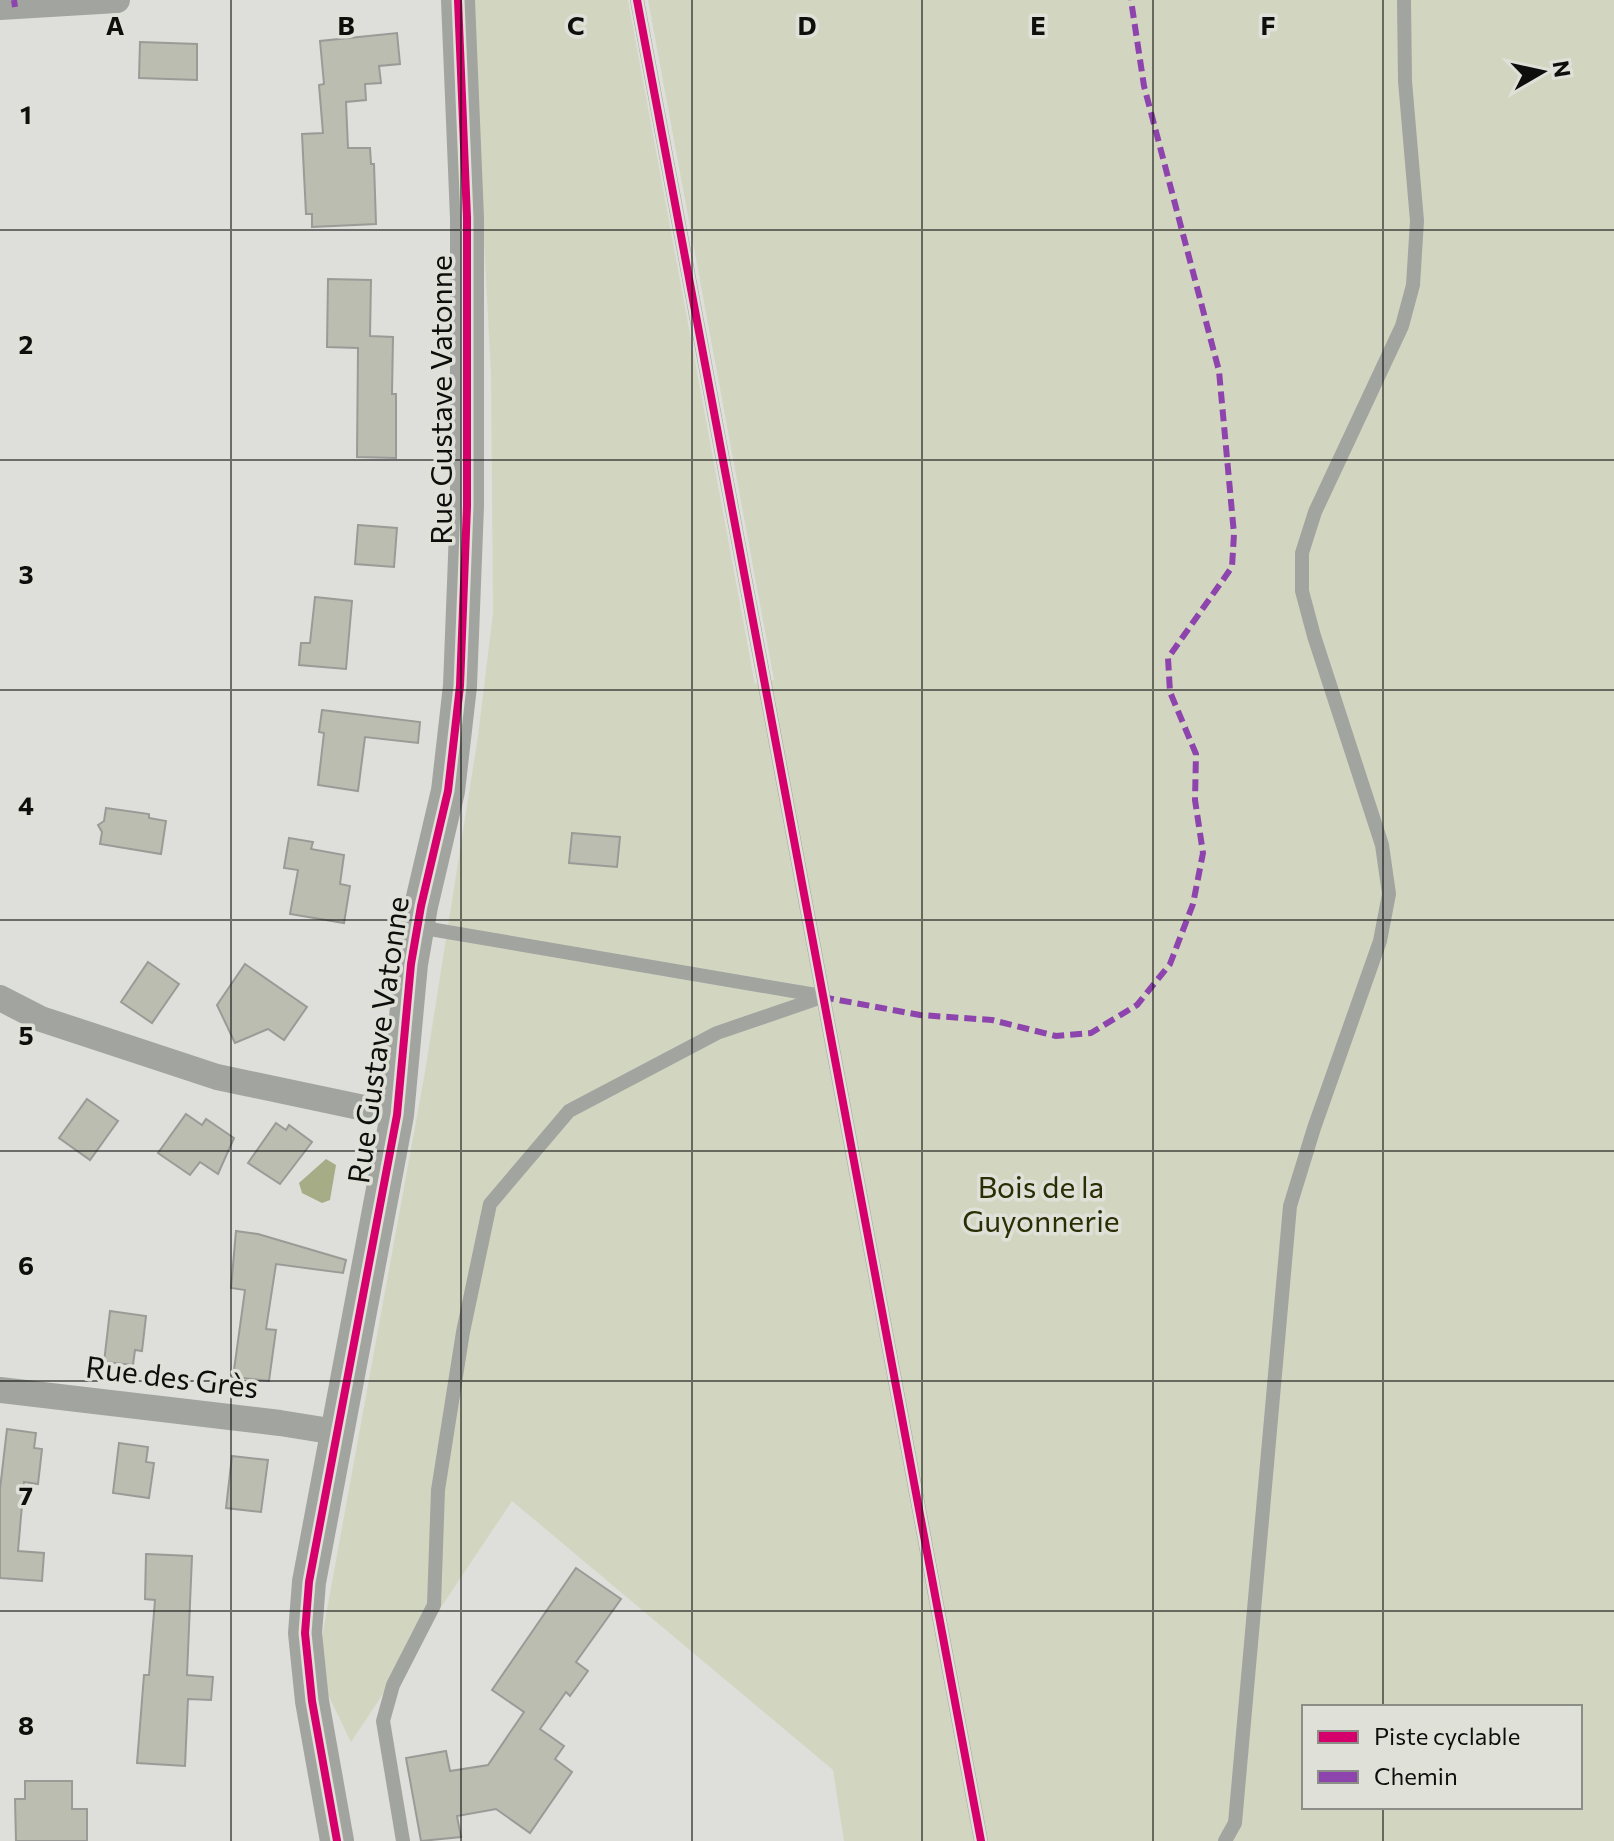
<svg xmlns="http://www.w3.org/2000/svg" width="1614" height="1841" font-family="Commissioner,sans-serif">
<rect width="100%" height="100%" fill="#dedfdb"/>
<path fill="#d2d6c1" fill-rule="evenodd" d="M 467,0 L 628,0 L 755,684 L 774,680 L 648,0 L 1614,0 L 1614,1841 L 844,1841 L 833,1770 L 512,1501 L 351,1742 L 316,1670 L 425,1072 L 478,736 L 493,613 L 491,375 L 476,87 ZM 1304,1707 L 1580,1707 L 1580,1807 L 1304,1807 Z"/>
<path fill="#a6ac86" d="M 326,1159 L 336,1165 L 330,1200 L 322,1203 L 302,1193 L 299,1183 Z"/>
<g fill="#bbbdb1" stroke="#9a9b97" stroke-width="2">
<path d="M 397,33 L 400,64 L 379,66 L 381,83 L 365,84 L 366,100 L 346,102 L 348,148 L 370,148 L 371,164 L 374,164 L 376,224 L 312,227 L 312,214 L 306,214 L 302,134 L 323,133 L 319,85 L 324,84 L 320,41 Z"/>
<path d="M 140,42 L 197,44 L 197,80 L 139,78 Z"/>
<path d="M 328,279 L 371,280 L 370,336 L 393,337 L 392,394 L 396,394 L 396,458 L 357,457 L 358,348 L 327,347 Z"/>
<path d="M 358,525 L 397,528 L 394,567 L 355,564 Z"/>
<path d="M 315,597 L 352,601 L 346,669 L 299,665 L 301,643 L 310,643 Z"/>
<path d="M 322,710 L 420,722 L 418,743 L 365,737 L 358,791 L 318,785 L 324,733 L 319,732 Z"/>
<path d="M 106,808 L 149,814 L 149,818 L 166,821 L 161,854 L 100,844 L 102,832 L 98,825 L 104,821 Z"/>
<path d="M 572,833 L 620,837 L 617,867 L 569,863 Z"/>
<path d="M 289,838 L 313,842 L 311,849 L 344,855 L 340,884 L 350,886 L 344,923 L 290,914 L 298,870 L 284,868 Z"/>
<path d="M 148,962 L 179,984 L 152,1023 L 121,1002 Z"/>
<path d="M 245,964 L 307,1007 L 284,1040 L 268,1029 L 235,1043 L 217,1005 Z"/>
<path d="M 87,1099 L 118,1121 L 90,1160 L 59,1138 Z"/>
<path d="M 186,1114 L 202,1125 L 206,1119 L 234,1138 L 218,1174 L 200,1162 L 190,1175 L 158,1153 Z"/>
<path d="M 276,1123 L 286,1130 L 289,1125 L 312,1142 L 280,1184 L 248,1163 Z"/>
<path d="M 236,1231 L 258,1234 L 346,1260 L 343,1273 L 276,1264 L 266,1329 L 276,1330 L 269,1381 L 233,1377 L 245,1290 L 231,1288 Z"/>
<path d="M 110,1311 L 146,1316 L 142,1351 L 135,1350 L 133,1365 L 104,1362 Z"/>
<path d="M 7,1429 L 36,1433 L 34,1448 L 42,1449 L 38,1484 L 24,1482 L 18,1551 L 44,1553 L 42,1581 L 0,1578 L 0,1489 Z"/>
<path d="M 119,1443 L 148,1447 L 146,1462 L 154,1463 L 149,1498 L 113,1493 Z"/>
<path d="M 232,1456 L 268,1460 L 261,1512 L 226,1508 Z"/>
<path d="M 146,1554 L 192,1556 L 187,1675 L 213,1677 L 211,1700 L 188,1699 L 185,1766 L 137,1763 L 144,1675 L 149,1675 L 155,1600 L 145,1599 Z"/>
<path d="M 576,1568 L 621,1599 L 576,1662 L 588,1671 L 570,1696 L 566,1692 L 540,1729 L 564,1746 L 555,1759 L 572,1772 L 530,1833 L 496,1809 L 457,1816 L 461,1837 L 421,1841 L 406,1758 L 446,1751 L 450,1771 L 488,1765 L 524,1712 L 492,1690 Z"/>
<path d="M 25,1781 L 72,1781 L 72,1809 L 87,1809 L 87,1841 L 16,1841 L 15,1799 L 25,1799 Z"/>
</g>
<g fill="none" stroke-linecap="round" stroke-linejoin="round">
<g stroke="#a2a49f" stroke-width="14">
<path d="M 637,0 L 981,1841"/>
<path d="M 418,927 L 822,996"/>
<path d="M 403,1841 L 383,1721 L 393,1685 L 434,1605 L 438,1490 L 463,1332 L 490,1204 L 569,1111 L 717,1033 L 822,997"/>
<path d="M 1225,1841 L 1235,1823 L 1290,1206 L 1314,1128 L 1380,941 L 1389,894 L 1382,845 L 1314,636 L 1302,591 L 1302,553 L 1315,512 L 1402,326 L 1413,285 L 1417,221 L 1405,81 L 1404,0"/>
</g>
<g stroke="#a2a49f" stroke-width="26">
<path d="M 0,7 L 117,0"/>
<path d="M 0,998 L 41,1019 L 217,1077 L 397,1115"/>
<path d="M 0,1390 L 280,1423 L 336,1432"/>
</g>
<path stroke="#a2a49f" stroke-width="34" d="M 337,1841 L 312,1701 L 305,1633 L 309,1582 L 397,1115 L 411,964 L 421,906 L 448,791 L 460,686 L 467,506 L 467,218 L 458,0"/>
<g stroke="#8e44ad" stroke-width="6" stroke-dasharray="12 6" stroke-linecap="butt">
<path d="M 14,0 L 15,7"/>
<path d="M 822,997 L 920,1015 L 992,1020 L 1056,1036 L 1091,1033 L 1137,1005 L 1170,964 L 1193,904 L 1203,853 L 1195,800 L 1196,754 L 1170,692 L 1168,658 L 1232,567 L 1234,534 L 1219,371 L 1144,86 L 1131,0"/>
</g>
<g stroke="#dfe1d9" stroke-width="13">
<g id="cycleway">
<path d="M 637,0 L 981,1841"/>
<path d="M 337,1841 L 312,1701 L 305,1633 L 309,1582 L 397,1115 L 411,964 L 421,906 L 448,791 L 460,686 L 467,506 L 467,218 L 458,0"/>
</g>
</g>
<use href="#cycleway" stroke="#d6006c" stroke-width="8"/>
</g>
<path fill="none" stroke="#0e0f0c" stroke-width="2" stroke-opacity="0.55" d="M 231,0 L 231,1841M 461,0 L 461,1841M 692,0 L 692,1841M 922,0 L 922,1841M 1153,0 L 1153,1841M 1383,0 L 1383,1707M 0,230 L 1614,230M 0,460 L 1614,460M 0,690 L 1614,690M 0,920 L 1614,920M 0,1151 L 1614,1151M 0,1381 L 1614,1381M 0,1611 L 1614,1611M 1383,1807 L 1383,1841"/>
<g text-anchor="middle" stroke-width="7" stroke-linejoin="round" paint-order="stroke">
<g font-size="30" fill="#0e0f0c" stroke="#dfe1d9">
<text transform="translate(442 400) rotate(-90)" y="10">Rue Gustave Vatonne</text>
<text transform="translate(379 1040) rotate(-82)" y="10">Rue Gustave Vatonne</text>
<text transform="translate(172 1378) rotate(7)" y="10">Rue des Grès</text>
</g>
<g font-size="30" fill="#2a2e03" stroke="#dfe1d9">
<text x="1041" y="1198">Bois de la<tspan x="1041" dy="34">Guyonnerie</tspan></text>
</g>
</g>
<g font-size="26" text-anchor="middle" font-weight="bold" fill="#0e0f0c" stroke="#dfe1d9" stroke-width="7" stroke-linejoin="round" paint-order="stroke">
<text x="115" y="35">A</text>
<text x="346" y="35">B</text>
<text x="576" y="35">C</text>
<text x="807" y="35">D</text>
<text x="1038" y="35">E</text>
<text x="1268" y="35">F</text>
<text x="26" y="124">1</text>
<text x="26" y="354">2</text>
<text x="26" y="584">3</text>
<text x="26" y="815">4</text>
<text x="26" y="1045">5</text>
<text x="26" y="1275">6</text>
<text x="26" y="1505">7</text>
<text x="26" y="1735">8</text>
</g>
<rect x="1302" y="1705" width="280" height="104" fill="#dfe1d9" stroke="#8b8d87" stroke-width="2"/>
<rect x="1318" y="1731" width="40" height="12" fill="#d6006c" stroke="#8b8d87" stroke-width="2"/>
<text x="1374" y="1745" font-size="24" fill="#0e0f0c">Piste cyclable</text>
<rect x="1318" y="1771" width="40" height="12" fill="#8e44ad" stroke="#8b8d87" stroke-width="2"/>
<text x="1374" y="1785" font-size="24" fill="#0e0f0c">Chemin</text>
<g transform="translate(1542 72) rotate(81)" stroke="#dfe1d9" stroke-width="6" paint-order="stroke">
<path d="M0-6L14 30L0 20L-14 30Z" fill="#0e0f0c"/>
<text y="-12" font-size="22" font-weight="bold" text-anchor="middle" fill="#0e0f0c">N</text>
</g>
</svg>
